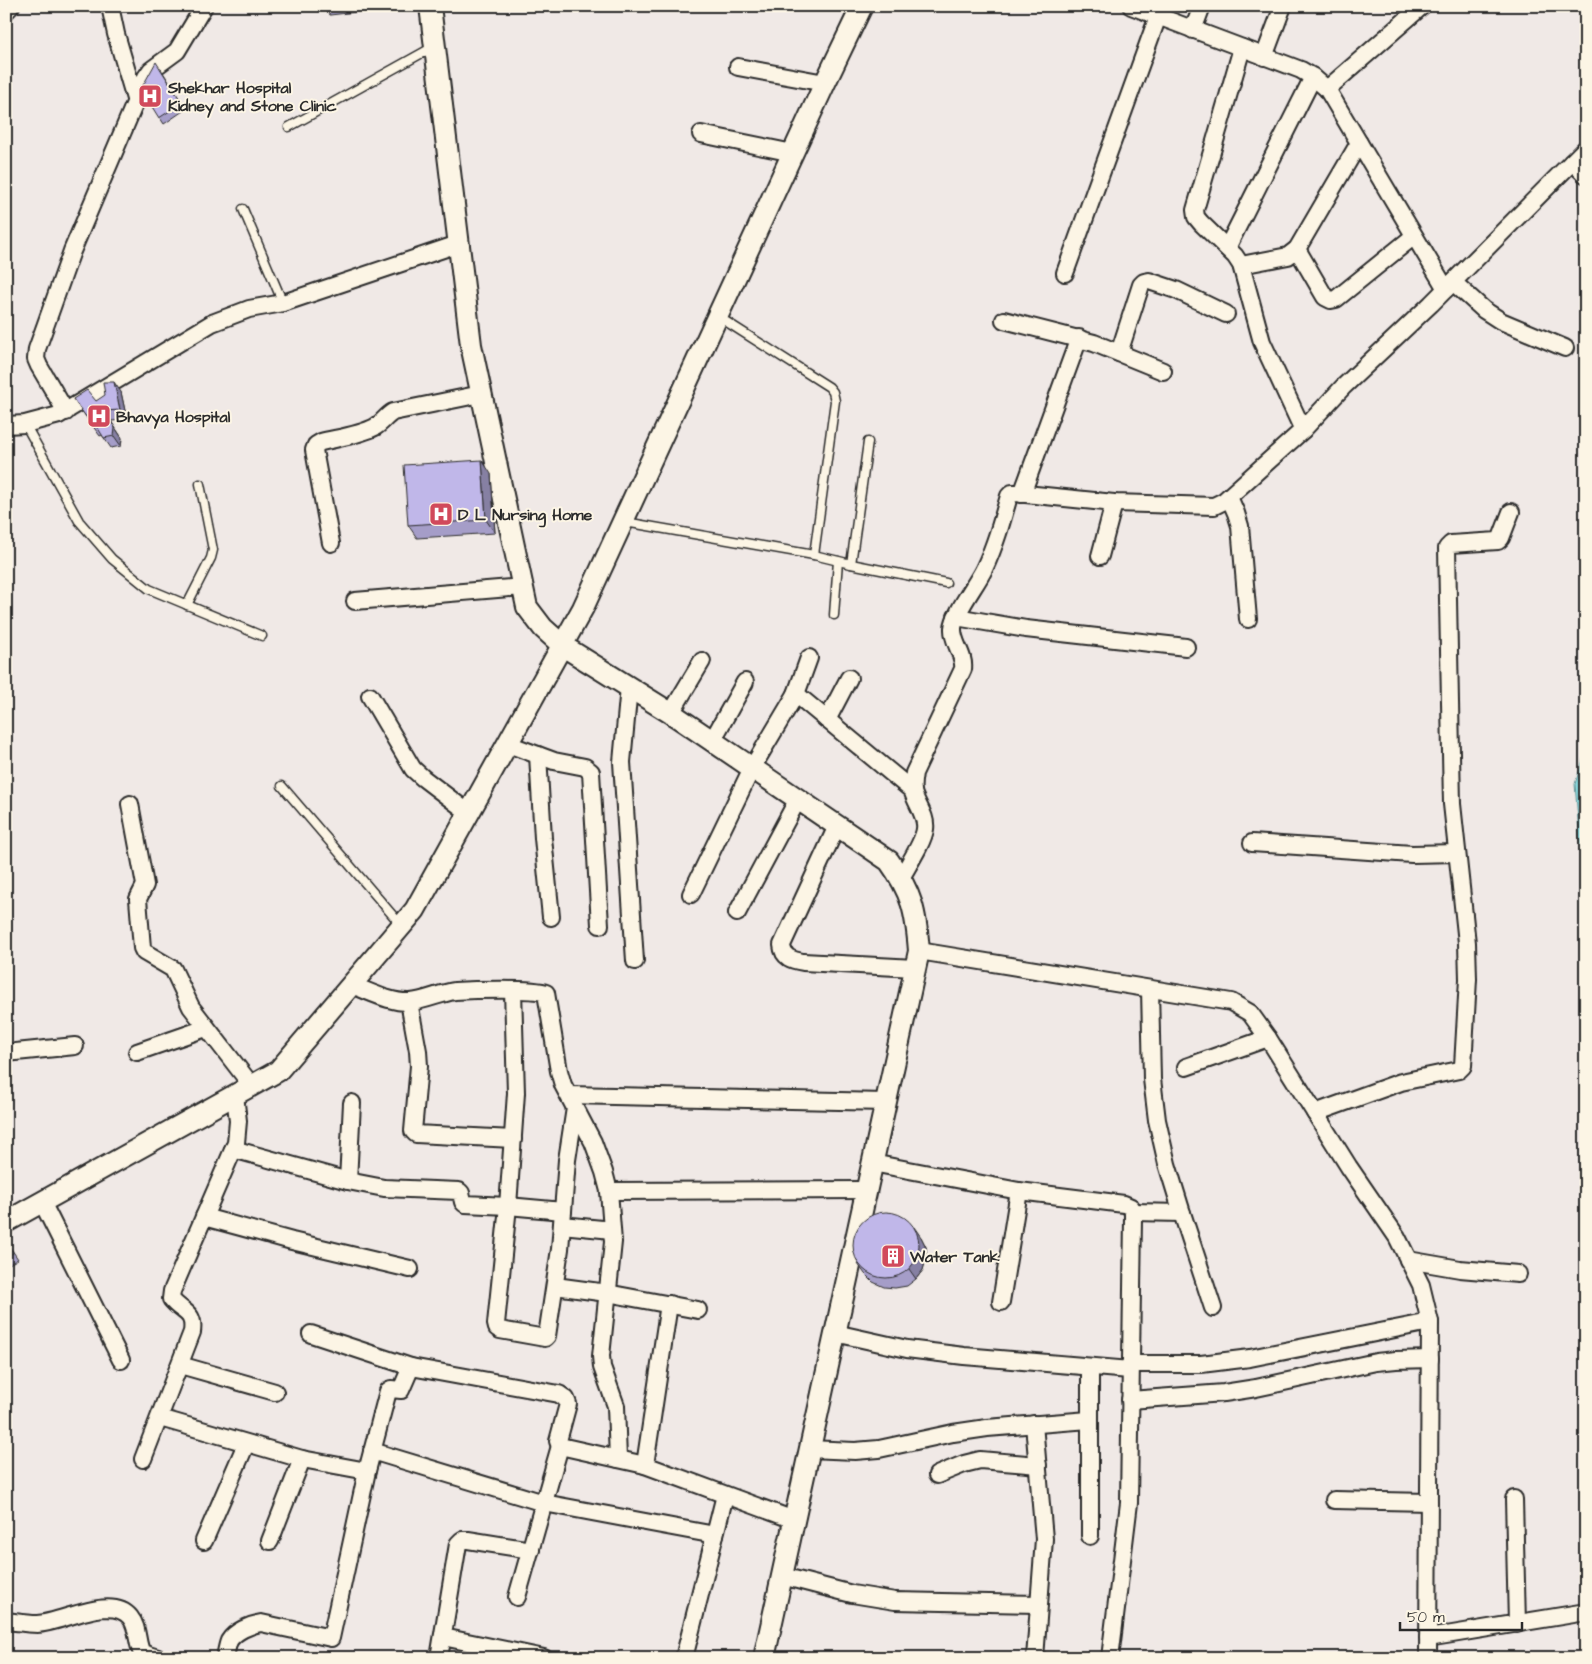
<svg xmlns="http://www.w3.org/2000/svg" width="1592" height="1664" font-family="'Architects Daughter',sans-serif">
<rect width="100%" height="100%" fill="#f0e9e6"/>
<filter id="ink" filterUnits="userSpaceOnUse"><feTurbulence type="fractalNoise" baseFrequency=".02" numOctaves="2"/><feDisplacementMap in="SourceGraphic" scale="10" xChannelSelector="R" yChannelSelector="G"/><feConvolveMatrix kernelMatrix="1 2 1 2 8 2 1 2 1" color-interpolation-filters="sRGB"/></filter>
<g filter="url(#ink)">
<path fill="#8adce1" stroke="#649598" d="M 1586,750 L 1586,916 L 1575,784 Z"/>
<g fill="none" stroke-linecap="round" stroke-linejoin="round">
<g stroke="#2b2b2b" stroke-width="11">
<g id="service">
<path d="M 289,127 L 433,47"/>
<path d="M 243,209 L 283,303"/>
<path d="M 719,317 L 829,387 L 833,392 L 835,401 L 814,555"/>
<path d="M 25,424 L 79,521 L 112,559 L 149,589 L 262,636"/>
<path d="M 625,522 L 814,555 L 851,564 L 946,583"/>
<path d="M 851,564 L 868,442"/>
<path d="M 187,605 L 211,558 L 213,550 L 200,484"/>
<path d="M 834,615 L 838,561"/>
<path d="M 282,786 L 401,925"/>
</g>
</g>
<g stroke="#2b2b2b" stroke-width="20">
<g id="minor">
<path d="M 110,6 L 116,34 L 135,99"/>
<path d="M 1131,6 L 1301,70 L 1313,77 L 1327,89 L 1446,289"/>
<path d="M 6,11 L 11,6"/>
<path d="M 1193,30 L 1202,6"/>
<path d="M 1242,48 L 1195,210 L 1196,217 L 1201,223 L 1235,256 L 1241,265 L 1262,342 L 1303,430"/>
<path d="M 1264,57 L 1283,6"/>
<path d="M 738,67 L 825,83"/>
<path d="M 1327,89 L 1422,6"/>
<path d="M 701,134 L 793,153"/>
<path d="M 1572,162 L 1586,175"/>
<path d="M 1227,248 L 1313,77"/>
<path d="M 1297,249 L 1325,297 L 1331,300 L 1336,299 L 1414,236"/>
<path d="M 1241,265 L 1288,256 L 1297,249 L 1359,143"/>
<path d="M 1065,273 L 1161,8"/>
<path d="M 1453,282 L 1484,310 L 1501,321 L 1565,348"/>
<path d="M 1004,320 L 1094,343 L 1163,371"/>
<path d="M 1119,353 L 1141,285 L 1144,282 L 1149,281 L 1176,290 L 1226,314"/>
<path d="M 66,412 L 39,366 L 36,359 L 37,349 L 72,251 L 146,77 L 151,70 L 177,51 L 204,6"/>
<path d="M 6,425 L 25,424 L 59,415 L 212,323 L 249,309 L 283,303 L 458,244"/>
<path d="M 1022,494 L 1079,338"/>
<path d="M 1229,497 L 1236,513 L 1240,526 L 1248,619"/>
<path d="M 331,543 L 314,450 L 316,445 L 321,442 C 337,438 360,435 375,427 C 382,423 386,416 393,412 L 481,394"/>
<path d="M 1100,556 L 1114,503"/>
<path d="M 355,601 L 523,587"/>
<path d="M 956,617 L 1026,629 L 1186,647"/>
<path d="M 629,687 L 622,762 L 635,961"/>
<path d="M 796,694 L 913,791"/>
<path d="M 370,696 L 413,769 L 423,778 L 469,813"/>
<path d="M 671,713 L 702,661"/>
<path d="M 827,720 L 849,678"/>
<path d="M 712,741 L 745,682"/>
<path d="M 508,744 L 554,761 L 585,767 L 591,772 L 600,925"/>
<path d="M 538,755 L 543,838 L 551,917"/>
<path d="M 130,804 L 145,885 L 138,899 L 142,948 L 144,952 L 173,969 L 191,1007 L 252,1086"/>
<path d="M 837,826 L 782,945 C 783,958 792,960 803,962 L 915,968"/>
<path d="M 1252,843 L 1412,854 L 1457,853"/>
<path d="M 901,878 C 907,867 924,841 925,829 C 927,816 916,804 913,792 C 912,786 913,779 914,773 L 963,669 C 965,654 952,643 953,628 C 954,613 977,584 984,569 C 995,546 1002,521 1009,496 L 1012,493 L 1016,493 L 1114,503 L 1214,506 L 1224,501 L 1303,430 L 1343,387 L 1431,304 L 1586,148"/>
<path d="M 691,894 L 752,768 L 796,694 L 809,658"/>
<path d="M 737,913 L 798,799"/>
<path d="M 919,951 L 1231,1002 L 1250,1013 L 1268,1038 L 1349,1167 L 1397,1237 L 1421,1285 L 1430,1322 L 1428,1658"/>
<path d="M 351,985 C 369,991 390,1003 410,1002 C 425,1001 440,993 455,991 C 469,990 535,988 546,993 L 559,1071 L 563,1085 L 593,1142 L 604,1172 L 609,1191 L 613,1242 L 601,1356 L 602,1367 L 616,1406 L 618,1459"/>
<path d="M 1150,989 L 1152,1079 L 1157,1120 L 1167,1164 L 1182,1213 L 1213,1308"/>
<path d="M 513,990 L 516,1093 L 508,1206 L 496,1324 L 497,1328 L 500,1330 L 545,1338 L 547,1336 L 560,1249 L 567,1160 L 575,1108"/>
<path d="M 409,1002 L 418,1051 L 419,1066 L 413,1131 L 416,1134 L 513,1139"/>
<path d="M 137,1052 L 206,1028"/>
<path d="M 6,1053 L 75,1046"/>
<path d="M 1186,1067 L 1268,1038"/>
<path d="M 569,1095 L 886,1102"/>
<path d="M 1315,1113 L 1401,1082 L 1459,1070 L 1463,1066 L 1468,979 L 1467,943 L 1452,804 L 1447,548 L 1451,544 L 1498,541 L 1501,538 L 1511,512"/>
<path d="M 233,1149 L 348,1181 L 384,1188 L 459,1191 L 461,1193 L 463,1202 L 465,1204 L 508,1206 L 563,1211"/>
<path d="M 872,1163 L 1019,1191 L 1124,1204 L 1131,1207 L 1133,1212 L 1133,1218 L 1129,1503 L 1110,1658"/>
<path d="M 348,1181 L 352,1103"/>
<path d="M 609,1191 L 866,1190"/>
<path d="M 42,1202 L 121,1360"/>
<path d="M 1133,1212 L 1182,1213"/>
<path d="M 204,1217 L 292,1241 L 410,1269"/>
<path d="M 562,1225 L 612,1230"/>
<path d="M 1408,1260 L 1460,1269 L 1518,1274"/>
<path d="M 555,1286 L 607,1293 L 698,1310"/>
<path d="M 1001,1302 L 1019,1191"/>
<path d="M 835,1333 L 907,1349 L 964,1356 L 1130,1370"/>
<path d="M 311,1334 L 411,1367 L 559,1394 L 566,1399 L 568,1404 L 558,1441 L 560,1446 L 645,1465 L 794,1520"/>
<path d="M 1130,1364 L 1201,1364 L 1250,1358 L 1430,1322"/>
<path d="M 180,1365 L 275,1392"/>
<path d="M 1090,1367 L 1090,1536"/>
<path d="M 1130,1400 L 1224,1393 L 1256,1388 L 1376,1362 L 1396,1360 L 1430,1359"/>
<path d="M 160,1418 L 302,1459 L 367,1471"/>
<path d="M 1034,1424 L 1044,1539 L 1035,1658"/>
<path d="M 809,1449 L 855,1451 L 879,1449 L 953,1433 L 987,1428 L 1089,1420"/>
<path d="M 372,1451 L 544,1503 L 715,1535"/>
<path d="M 143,1459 L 192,1332 C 195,1311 182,1313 171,1299 L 172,1291 L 236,1143 L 238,1121 L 235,1095"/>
<path d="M 645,1465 L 669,1304"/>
<path d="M 937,1475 L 964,1464 L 980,1460 L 1038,1465"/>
<path d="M 1514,1499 L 1517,1624"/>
<path d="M 1334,1500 L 1429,1502"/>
<path d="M 204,1541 L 246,1444"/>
<path d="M 270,1541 L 302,1459"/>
<path d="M 782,1576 L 852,1594 L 895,1601 L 1039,1604"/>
<path d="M 517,1597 L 560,1446"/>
<path d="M 6,1621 C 16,1622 27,1624 37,1624 C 62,1623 111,1594 130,1617 C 139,1628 136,1642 142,1653 L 158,1658"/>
<path d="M 443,1637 L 544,1658"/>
<path d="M 1428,1638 L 1586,1612"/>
<path d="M 225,1658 C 226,1653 227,1646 229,1641 C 235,1631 250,1625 261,1623 L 331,1638 L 367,1471 L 388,1391 L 391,1389 L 401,1390 L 411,1367"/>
<path d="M 439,1658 L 458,1544 L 462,1540 L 468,1540 L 531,1550"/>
<path d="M 684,1658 L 725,1495"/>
</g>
</g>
<g stroke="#2b2b2b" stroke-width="24">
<g id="tertiary">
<path d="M 430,6 L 471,345 L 527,607 L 543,628 L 563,646 L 677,717 L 889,861 C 912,893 916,912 919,951 L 764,1658"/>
<path d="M 6,1222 L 278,1071 L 415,910 L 583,608 L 825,83 L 862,6"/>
</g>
</g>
<use href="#service" stroke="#fcf5e5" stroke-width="8"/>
<use href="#minor" stroke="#fcf5e5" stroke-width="16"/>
<use href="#tertiary" stroke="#fcf5e5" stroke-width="20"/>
</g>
<g fill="#a59dc8" stroke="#2b2b2b">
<path d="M 324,6 L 382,6 L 383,9 L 330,15 Z"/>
<path d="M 161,69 L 186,109 L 164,124 L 141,89 Z"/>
<path d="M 121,392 L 127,420 L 111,421 L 122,438 L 121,446 L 111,448 L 102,435 L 100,436 L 73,399 L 96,401 Z"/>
<path d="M 491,474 L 495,533 L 417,538 L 408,525 Z"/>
<path d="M 921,1237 L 926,1247 L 926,1259 L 923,1270 L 916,1279 L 907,1286 L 895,1288 L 884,1287 L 873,1282 L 865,1274 L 858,1264 Z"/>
<path d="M 6,1241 L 18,1259 L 6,1266 Z"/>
</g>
<g fill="#8680a3" stroke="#2b2b2b">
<path d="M 114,382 L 121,392 L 127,420 L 120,410 Z"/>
<path d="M 104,411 L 122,438 L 121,446 L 114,436 Z"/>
<path d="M 482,460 L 491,474 L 495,533 L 486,520 Z"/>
<path d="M 914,1227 L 921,1237 L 926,1247 L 926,1259 L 923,1270 L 916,1279 L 909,1269 Z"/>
</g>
<g fill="#c0b7e9" stroke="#2b2b2b">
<path d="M 156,62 L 182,103 L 159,118 L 141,89 Z"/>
<path d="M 103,382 L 114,382 L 120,410 L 104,411 L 115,428 L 114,436 L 104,438 L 96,425 L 93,426 L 73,399 L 87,390 L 96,401 L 105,395 Z"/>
<path d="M 482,460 L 486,520 L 408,525 L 404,465 Z"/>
<circle cx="886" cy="1245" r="33"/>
<path d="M 6,1242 L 13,1253 L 6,1257 Z"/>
</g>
</g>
<defs>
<g id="hospital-square" transform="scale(1.25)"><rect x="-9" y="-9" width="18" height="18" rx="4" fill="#d1495b" stroke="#fcf5e5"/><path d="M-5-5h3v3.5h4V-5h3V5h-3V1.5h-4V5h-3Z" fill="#fff"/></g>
<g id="building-square" transform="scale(1.25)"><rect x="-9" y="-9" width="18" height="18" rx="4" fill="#d1495b" stroke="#fcf5e5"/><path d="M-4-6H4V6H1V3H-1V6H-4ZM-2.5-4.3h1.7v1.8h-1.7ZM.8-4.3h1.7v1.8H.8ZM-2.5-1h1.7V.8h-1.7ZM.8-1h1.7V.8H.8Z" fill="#fff"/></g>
</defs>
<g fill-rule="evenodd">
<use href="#hospital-square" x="150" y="96"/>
<use href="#hospital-square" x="99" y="416"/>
<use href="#hospital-square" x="441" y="514"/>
<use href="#building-square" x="893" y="1256"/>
</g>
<g text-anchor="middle" stroke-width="4" stroke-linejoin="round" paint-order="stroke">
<g font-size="16" font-weight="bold" fill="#2b2b2b" stroke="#fcf5e5" text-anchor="start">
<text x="168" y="93">Shekhar Hospital<tspan x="168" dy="18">Kidney and Stone Clinic</tspan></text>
<text x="116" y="422">Bhavya Hospital</text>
<text x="458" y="520">D L Nursing Home</text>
<text x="910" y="1262">Water Tank</text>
</g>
</g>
<rect width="1592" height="1664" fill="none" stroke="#fcf5e5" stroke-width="25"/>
<rect x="12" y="12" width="1567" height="1639" fill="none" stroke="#2b2b2b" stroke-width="2" filter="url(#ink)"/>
<path d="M1400 1622v8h122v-8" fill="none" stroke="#2b2b2b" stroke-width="2.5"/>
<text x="1407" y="1622" font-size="15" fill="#2b2b2b" stroke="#fcf5e5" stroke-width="4" paint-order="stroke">50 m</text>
</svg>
